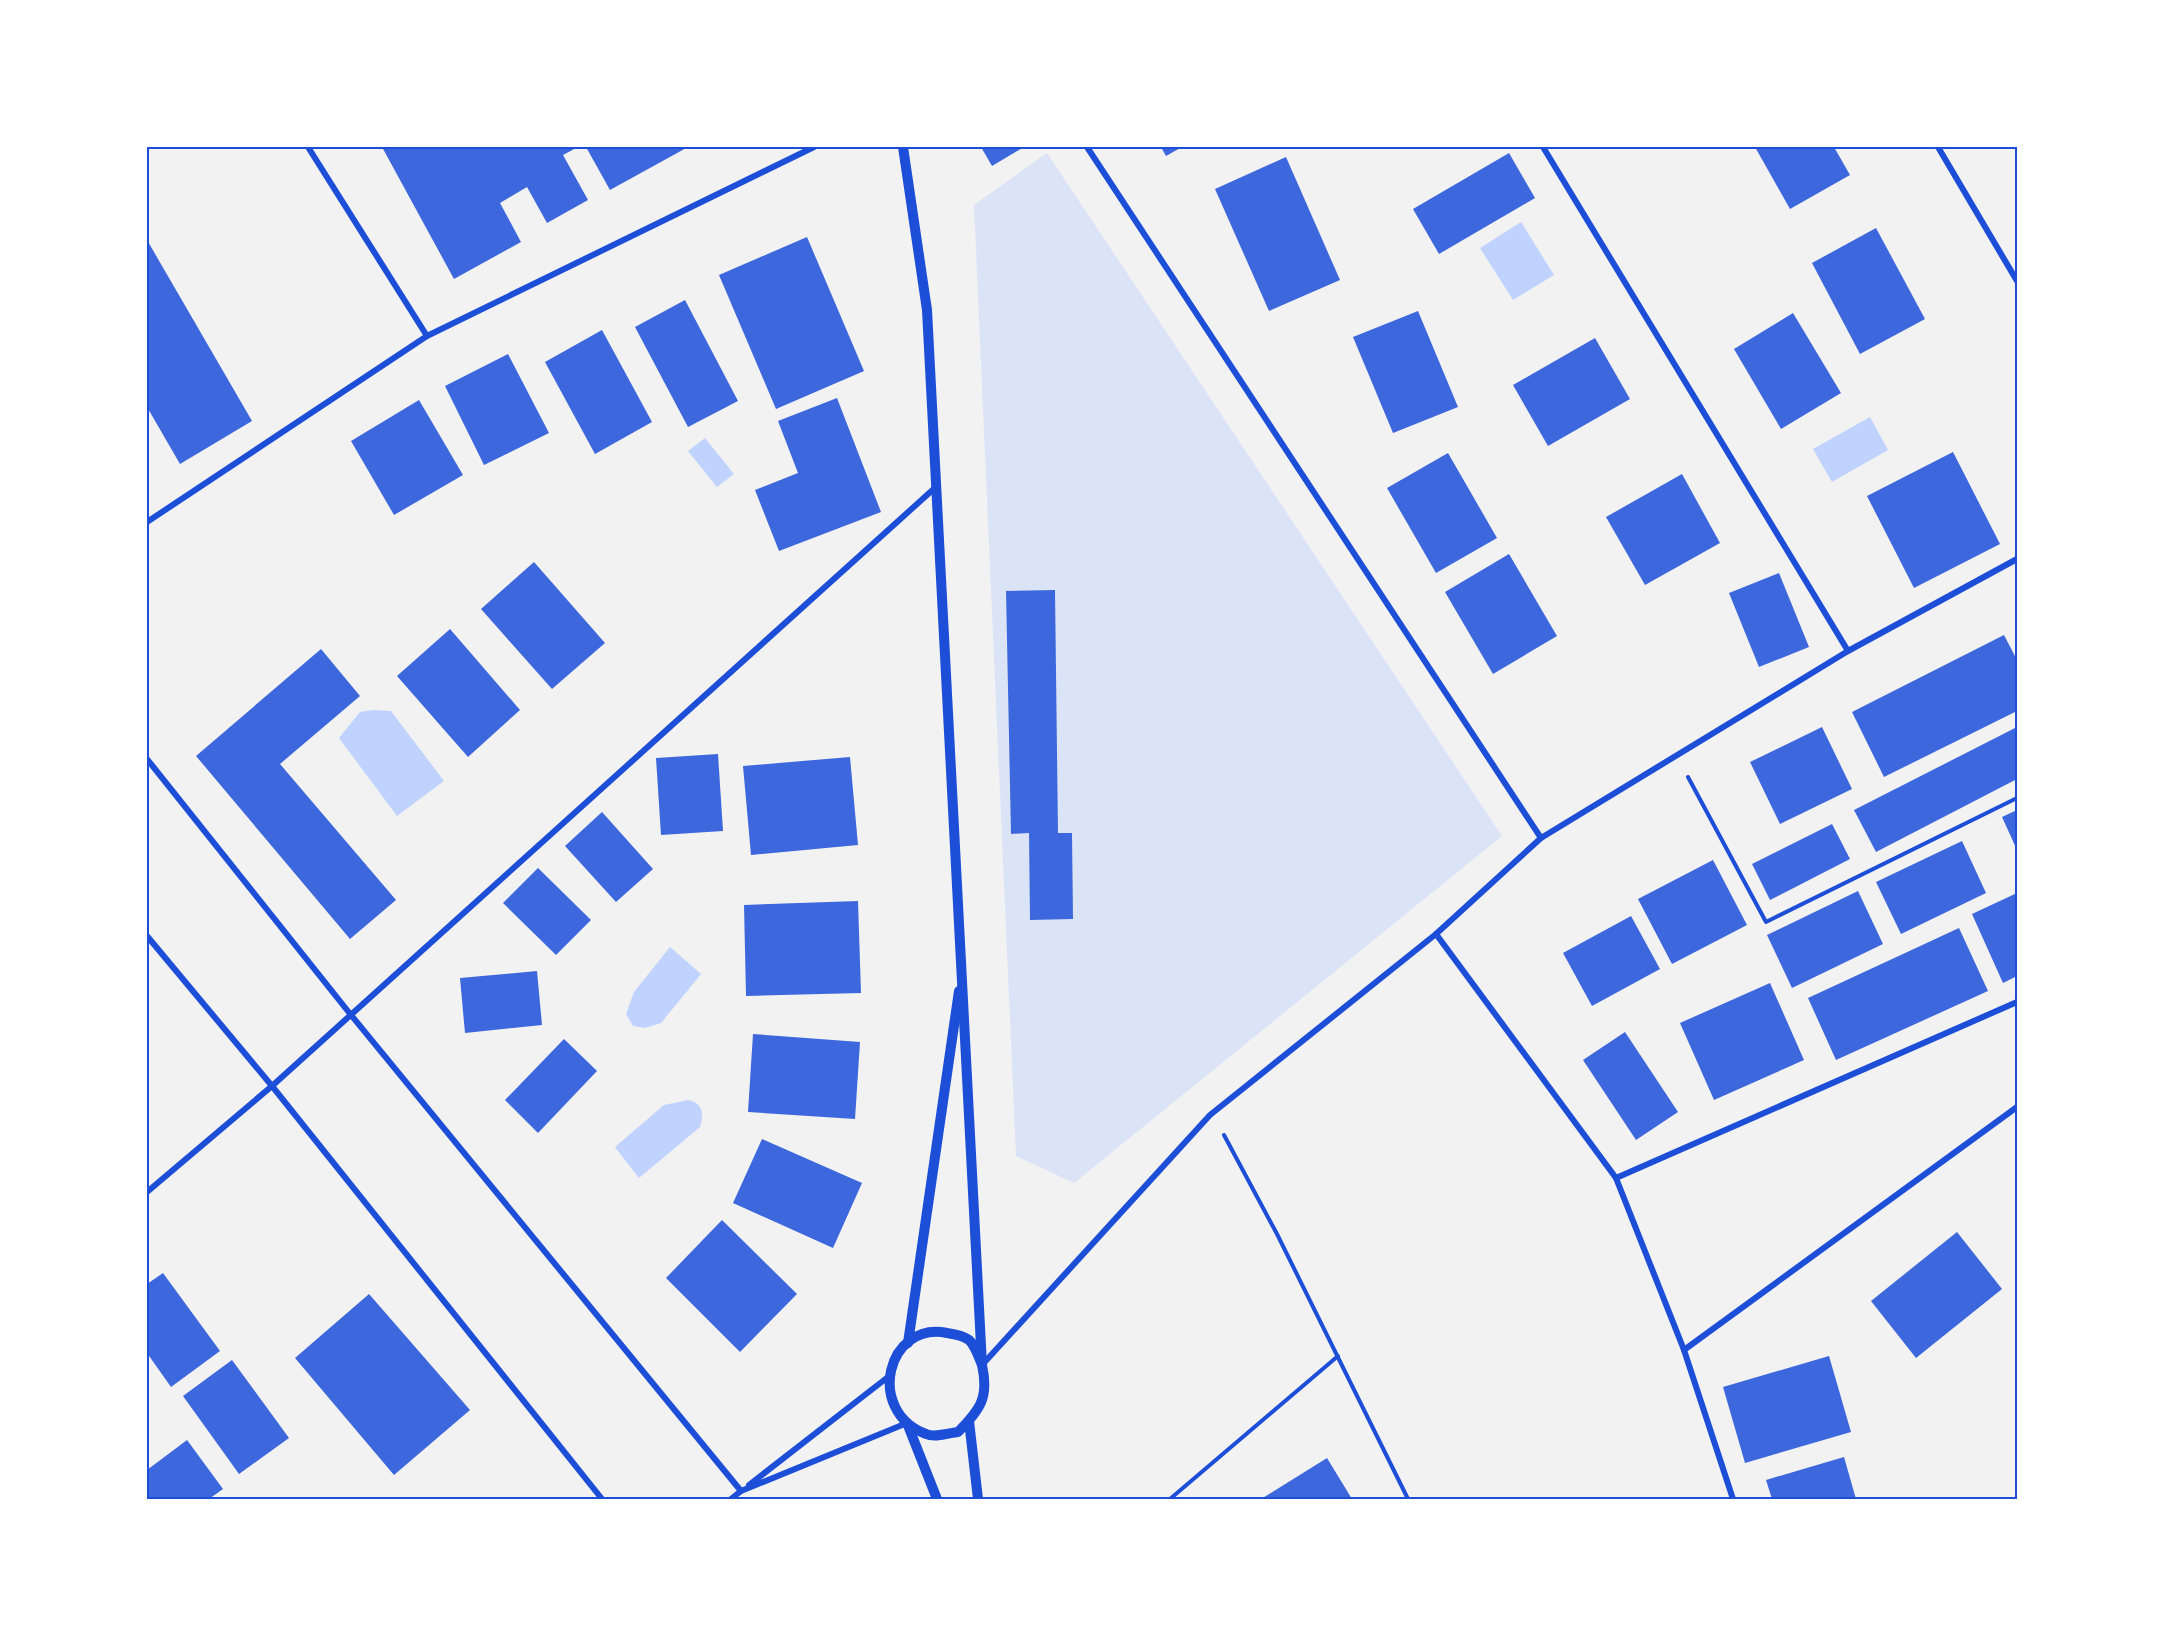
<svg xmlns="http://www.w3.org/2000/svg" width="2164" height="1646" font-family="Georgia,serif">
<rect width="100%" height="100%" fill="#f2f2f2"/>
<path fill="#dbe4f7" d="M 1047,153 L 1502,836 L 1074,1183 L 1016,1156 L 974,205 Z"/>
<g fill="#bfd3fe">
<path d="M 1521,222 L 1554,275 L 1513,300 L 1480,248 Z"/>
<path d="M 1870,417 L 1888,450 L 1832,482 L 1813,449 Z"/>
<path d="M 705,438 L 734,474 L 717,487 L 688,451 Z"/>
<path d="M 373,710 L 391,711 L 444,781 L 397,816 L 339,738 L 360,712 Z"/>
<path d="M 670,947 L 701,974 L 661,1023 L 645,1028 L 633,1026 L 626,1014 L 634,992 Z"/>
<path d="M 688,1100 C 703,1103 704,1114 700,1127 L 639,1178 L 615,1147 L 664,1105 Z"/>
</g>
<g fill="#3d67dc">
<path d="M 382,147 L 578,147 L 563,155 L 588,200 L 547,223 L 527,187 L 500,203 L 521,242 L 454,279 Z"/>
<path d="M 586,147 L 688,147 L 610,190 Z"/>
<path d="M 981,147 L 1024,147 L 992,166 Z"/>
<path d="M 1161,147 L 1182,147 L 1166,156 Z"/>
<path d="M 1755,147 L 1834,147 L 1850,175 L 1790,209 Z"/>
<path d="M 1509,153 L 1535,198 L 1439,254 L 1413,209 Z"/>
<path d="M 1286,157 L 1340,280 L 1269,311 L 1215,189 Z"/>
<path d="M 1876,228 L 1925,319 L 1860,354 L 1812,263 Z"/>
<path d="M 807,237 L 864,371 L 776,409 L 719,275 Z"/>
<path d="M 147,240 L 252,421 L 180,464 L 147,407 Z"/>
<path d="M 685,300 L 738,401 L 688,427 L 635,327 Z"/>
<path d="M 1418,311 L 1458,407 L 1393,433 L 1353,337 Z"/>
<path d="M 1793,313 L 1841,393 L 1781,429 L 1734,349 Z"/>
<path d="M 602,330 L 652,422 L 595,454 L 545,362 Z"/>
<path d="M 1595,338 L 1630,399 L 1548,446 L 1513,385 Z"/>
<path d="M 508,354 L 549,433 L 484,465 L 445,386 Z"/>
<path d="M 837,398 L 881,512 L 779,551 L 755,490 L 798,473 L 778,421 Z"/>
<path d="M 419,400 L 463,475 L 394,515 L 351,441 Z"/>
<path d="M 1953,452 L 2000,544 L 1914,588 L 1867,496 Z"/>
<path d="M 1448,453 L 1497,538 L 1436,573 L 1387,488 Z"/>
<path d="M 1682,474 L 1720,543 L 1645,585 L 1606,517 Z"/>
<path d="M 1509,554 L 1557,636 L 1493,674 L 1445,592 Z"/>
<path d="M 534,562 L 605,643 L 552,689 L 481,609 Z"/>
<path d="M 1779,573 L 1809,647 L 1759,667 L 1729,593 Z"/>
<path d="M 1055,590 L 1058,833 L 1072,833 L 1073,919 L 1030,920 L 1029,833 L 1011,834 L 1006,591 Z"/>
<path d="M 450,629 L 520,710 L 468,757 L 397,676 Z"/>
<path d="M 2004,635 L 2017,660 L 2017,711 L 1884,777 L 1852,712 Z"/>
<path d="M 321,649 L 360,696 L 280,764 L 396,900 L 350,939 L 196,756 Z"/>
<path d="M 1822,727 L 1852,789 L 1780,824 L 1750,762 Z"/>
<path d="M 2017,727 L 2017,779 L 1876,852 L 1854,810 Z"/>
<path d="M 718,754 L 723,831 L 661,835 L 656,758 Z"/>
<path d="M 850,757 L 858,845 L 751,855 L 743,766 Z"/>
<path d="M 2017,810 L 2017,850 L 2002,817 Z"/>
<path d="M 602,812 L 653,869 L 616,902 L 565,846 Z"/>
<path d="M 1832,824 L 1850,859 L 1770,900 L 1752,864 Z"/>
<path d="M 1962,841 L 1986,893 L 1901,934 L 1876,882 Z"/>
<path d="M 1713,860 L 1747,925 L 1672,964 L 1638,899 Z"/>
<path d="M 538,868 L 591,920 L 556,955 L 503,903 Z"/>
<path d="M 1858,891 L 1883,944 L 1792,988 L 1767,935 Z"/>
<path d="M 2017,893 L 2017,976 L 2003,983 L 1972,914 Z"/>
<path d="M 858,901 L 861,993 L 746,996 L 744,905 Z"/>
<path d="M 1631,916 L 1660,969 L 1592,1006 L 1563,953 Z"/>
<path d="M 1959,928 L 1988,991 L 1836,1060 L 1808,998 Z"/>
<path d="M 537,971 L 542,1025 L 465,1033 L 460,978 Z"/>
<path d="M 1770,983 L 1804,1060 L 1714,1100 L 1680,1023 Z"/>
<path d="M 1625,1032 L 1678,1112 L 1636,1140 L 1583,1060 Z"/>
<path d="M 753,1034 L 860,1042 L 855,1119 L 748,1112 Z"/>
<path d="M 564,1039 L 597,1071 L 538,1133 L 505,1100 Z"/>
<path d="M 762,1139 L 862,1183 L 833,1248 L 733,1203 Z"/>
<path d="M 722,1220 L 797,1294 L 740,1352 L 666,1278 Z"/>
<path d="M 1957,1232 L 2002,1289 L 1916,1358 L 1871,1301 Z"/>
<path d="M 163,1273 L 220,1351 L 171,1387 L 147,1353 L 147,1284 Z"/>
<path d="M 369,1294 L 470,1410 L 394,1475 L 295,1358 Z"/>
<path d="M 1829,1356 L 1851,1432 L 1745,1463 L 1723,1387 Z"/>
<path d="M 232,1360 L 289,1438 L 239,1474 L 183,1396 Z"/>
<path d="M 187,1440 L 223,1489 L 209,1499 L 147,1499 L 147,1470 Z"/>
<path d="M 1844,1457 L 1856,1499 L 1772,1499 L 1766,1480 Z"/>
<path d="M 1327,1458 L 1352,1499 L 1261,1499 Z"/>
</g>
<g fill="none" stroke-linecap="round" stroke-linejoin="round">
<g stroke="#1d4ed8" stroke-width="4">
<path d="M 1688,777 L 1766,922 L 2017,798"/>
<path d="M 1224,1135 L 1277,1234 L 1408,1499"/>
<path d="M 1170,1499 L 1338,1356"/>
</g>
<g stroke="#1d4ed8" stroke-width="6">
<path d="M 308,147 L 427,336"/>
<path d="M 1087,147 L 1541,838"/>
<path d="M 1543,147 L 1848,651"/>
<path d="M 1938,147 L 2017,281"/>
<path d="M 147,522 L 427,336 L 814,147"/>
<path d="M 147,759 L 351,1015 L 741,1491"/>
<path d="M 1436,934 L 1616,1178 L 1684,1350 L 1733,1499"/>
<path d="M 147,936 L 272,1086 L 602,1499"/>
<path d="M 1616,1178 L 2017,1002"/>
<path d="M 147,1192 L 272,1086 L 937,486"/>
<path d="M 1684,1350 L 2017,1107"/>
<path d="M 982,1365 L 1210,1115 L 1436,934 L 1541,838 L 1848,651 L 2017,559"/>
<path d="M 749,1485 L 888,1377"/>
<path d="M 731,1499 L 741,1491 L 907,1423"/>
</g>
<g stroke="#1d4ed8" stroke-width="10">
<path d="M 903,147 L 927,310 L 982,1365 C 989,1397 981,1409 958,1432 C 949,1433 935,1438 926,1434 C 865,1411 887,1321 947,1333 C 954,1334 964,1336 969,1340 C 975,1345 979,1358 982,1365"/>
<path d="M 908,1343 L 959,991"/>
<path d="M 969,1421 L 978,1499"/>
<path d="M 907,1423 L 937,1499"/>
</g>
</g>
<rect width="2164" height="1646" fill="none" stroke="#ffffff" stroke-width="297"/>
<rect x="148" y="148" width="1868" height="1350" fill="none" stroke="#1d4ed8" stroke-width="2"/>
</svg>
